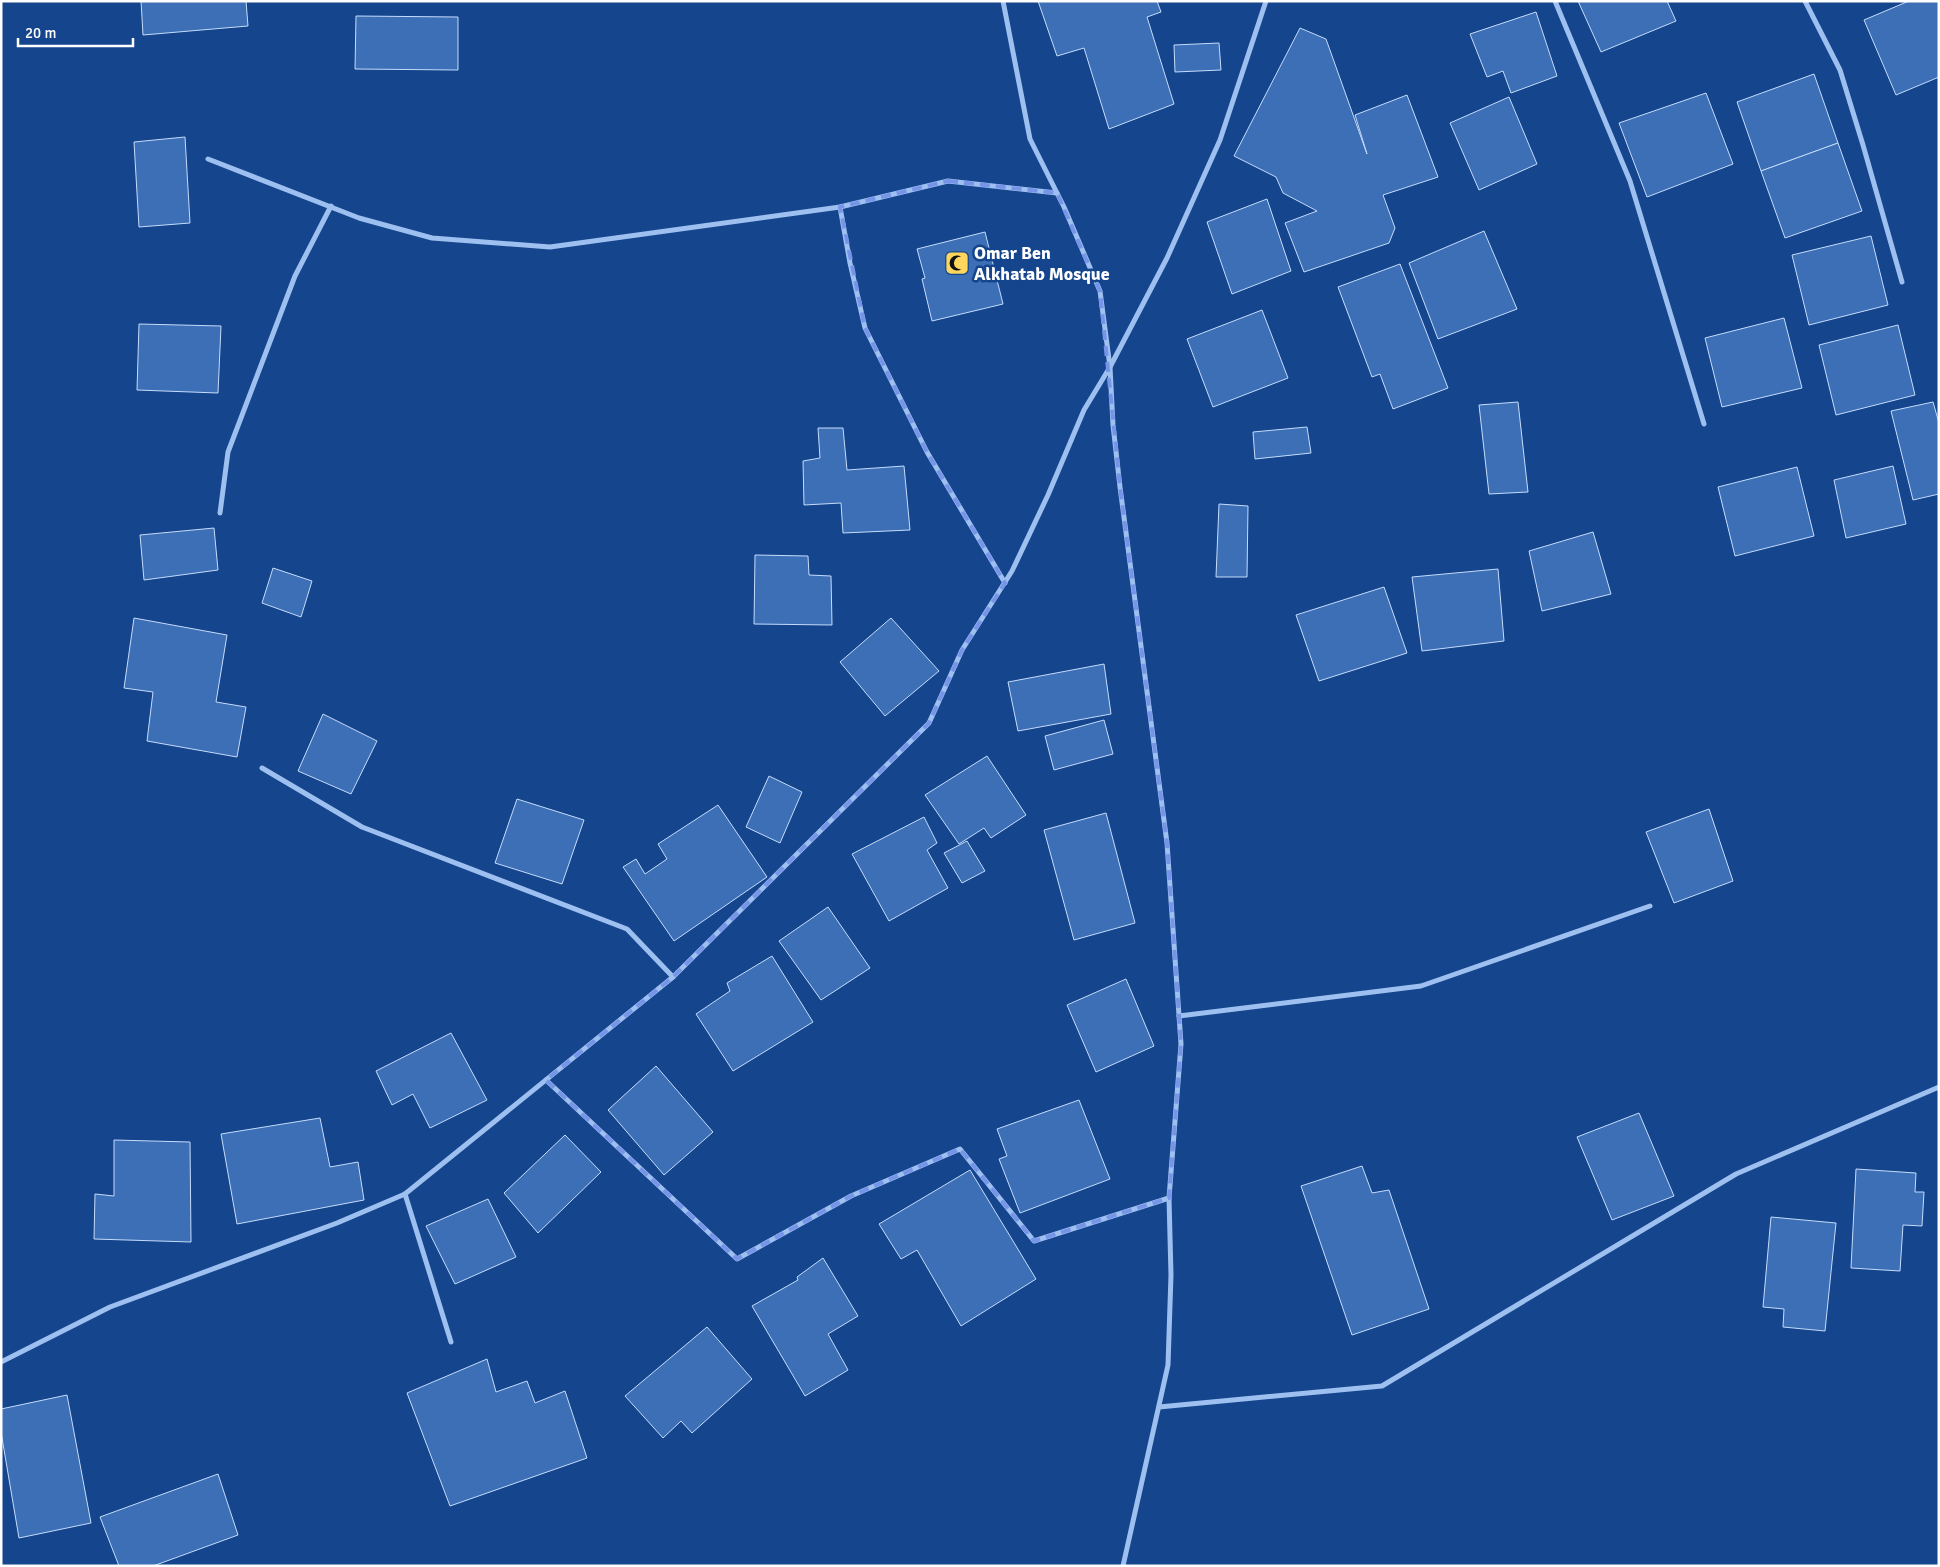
<svg xmlns="http://www.w3.org/2000/svg" width="1940" height="1567" font-family="Signika,sans-serif">
<rect width="100%" height="100%" fill="#14458d"/>
<g fill="#3d6fb6" stroke="#c5dcfc">
<path d="M 141,1 L 246,1 L 248,26 L 143,35 Z"/>
<path d="M 1038,1 L 1157,1 L 1161,12 L 1147,17 L 1174,104 L 1109,129 L 1084,48 L 1057,56 Z"/>
<path d="M 1578,1 L 1667,1 L 1676,21 L 1601,52 Z"/>
<path d="M 1909,1 L 1939,1 L 1939,77 L 1896,95 L 1864,20 Z"/>
<path d="M 1536,12 L 1557,76 L 1511,93 L 1503,71 L 1487,77 L 1470,34 Z"/>
<path d="M 356,16 L 458,17 L 458,70 L 355,69 Z"/>
<path d="M 1300,28 L 1326,39 L 1367,154 L 1355,115 L 1407,95 L 1438,177 L 1383,195 L 1395,228 L 1389,243 L 1304,272 L 1285,223 L 1317,211 L 1283,193 L 1276,177 L 1234,156 Z"/>
<path d="M 1219,43 L 1221,70 L 1175,72 L 1174,45 Z"/>
<path d="M 1814,74 L 1838,143 L 1761,171 L 1737,102 Z"/>
<path d="M 1706,93 L 1733,164 L 1647,197 L 1619,123 Z"/>
<path d="M 1509,97 L 1537,164 L 1479,190 L 1450,123 Z"/>
<path d="M 185,137 L 190,223 L 139,227 L 134,142 Z"/>
<path d="M 1838,143 L 1862,211 L 1785,238 L 1761,171 Z"/>
<path d="M 1267,199 L 1291,271 L 1232,294 L 1207,222 Z"/>
<path d="M 1484,231 L 1517,309 L 1438,339 L 1409,263 Z"/>
<path d="M 985,232 L 1003,304 L 932,321 L 922,279 L 925,278 L 917,249 Z"/>
<path d="M 1871,236 L 1888,305 L 1809,325 L 1792,255 Z"/>
<path d="M 1400,264 L 1448,388 L 1393,409 L 1380,374 L 1372,377 L 1338,287 Z"/>
<path d="M 1262,310 L 1288,378 L 1213,407 L 1187,339 Z"/>
<path d="M 1784,318 L 1802,388 L 1722,407 L 1705,338 Z"/>
<path d="M 139,324 L 221,326 L 218,393 L 137,390 Z"/>
<path d="M 1898,325 L 1915,395 L 1836,415 L 1819,345 Z"/>
<path d="M 1518,402 L 1528,492 L 1489,494 L 1479,405 Z"/>
<path d="M 1933,402 L 1939,423 L 1939,494 L 1913,500 L 1891,411 Z"/>
<path d="M 1307,427 L 1311,453 L 1255,459 L 1253,432 Z"/>
<path d="M 818,428 L 843,428 L 847,470 L 904,466 L 910,530 L 843,533 L 841,503 L 804,505 L 803,461 L 820,458 Z"/>
<path d="M 1893,466 L 1906,524 L 1846,538 L 1834,480 Z"/>
<path d="M 1797,467 L 1814,536 L 1735,556 L 1718,487 Z"/>
<path d="M 1219,504 L 1248,506 L 1247,577 L 1216,577 Z"/>
<path d="M 214,528 L 218,570 L 144,580 L 140,535 Z"/>
<path d="M 1593,532 L 1611,594 L 1542,611 L 1529,551 Z"/>
<path d="M 755,555 L 808,556 L 809,575 L 831,576 L 832,625 L 754,624 Z"/>
<path d="M 273,568 L 312,581 L 301,617 L 262,603 Z"/>
<path d="M 1498,569 L 1504,641 L 1422,651 L 1412,577 Z"/>
<path d="M 1384,587 L 1407,653 L 1319,681 L 1296,615 Z"/>
<path d="M 134,618 L 227,635 L 216,702 L 246,707 L 237,757 L 147,741 L 153,692 L 124,688 Z"/>
<path d="M 891,618 L 939,671 L 885,716 L 840,662 Z"/>
<path d="M 1104,664 L 1111,714 L 1018,731 L 1008,682 Z"/>
<path d="M 323,714 L 377,741 L 351,794 L 298,771 Z"/>
<path d="M 1104,720 L 1113,754 L 1054,770 L 1045,736 Z"/>
<path d="M 987,756 L 1026,815 L 991,838 L 984,828 L 959,844 L 925,795 Z"/>
<path d="M 769,776 L 802,792 L 780,843 L 746,827 Z"/>
<path d="M 517,799 L 584,820 L 562,884 L 495,863 Z"/>
<path d="M 718,805 L 767,877 L 674,941 L 623,867 L 636,859 L 645,874 L 667,859 L 658,844 Z"/>
<path d="M 1709,809 L 1733,881 L 1674,903 L 1646,832 Z"/>
<path d="M 1106,813 L 1135,923 L 1074,940 L 1044,830 Z"/>
<path d="M 924,817 L 937,843 L 927,850 L 948,888 L 889,921 L 852,854 Z"/>
<path d="M 967,841 L 985,871 L 962,883 L 944,853 Z"/>
<path d="M 828,907 L 870,968 L 821,1000 L 779,941 Z"/>
<path d="M 772,956 L 813,1022 L 733,1071 L 696,1014 L 730,991 L 727,983 Z"/>
<path d="M 1126,979 L 1154,1046 L 1096,1072 L 1067,1005 Z"/>
<path d="M 451,1033 L 487,1100 L 430,1128 L 413,1094 L 392,1105 L 376,1071 Z"/>
<path d="M 656,1066 L 713,1132 L 664,1175 L 608,1110 Z"/>
<path d="M 1079,1100 L 1110,1179 L 1020,1213 L 999,1159 L 1007,1156 L 997,1129 Z"/>
<path d="M 1639,1113 L 1674,1196 L 1612,1220 L 1577,1137 Z"/>
<path d="M 320,1118 L 330,1167 L 358,1162 L 364,1200 L 237,1224 L 221,1134 Z"/>
<path d="M 565,1135 L 601,1172 L 538,1233 L 504,1193 Z"/>
<path d="M 114,1140 L 190,1142 L 191,1242 L 94,1239 L 95,1194 L 114,1196 Z"/>
<path d="M 1362,1166 L 1372,1193 L 1389,1190 L 1429,1309 L 1352,1335 L 1301,1186 Z"/>
<path d="M 1856,1169 L 1916,1173 L 1915,1192 L 1924,1192 L 1922,1226 L 1903,1225 L 1900,1271 L 1851,1268 Z"/>
<path d="M 970,1170 L 1036,1279 L 961,1326 L 917,1250 L 901,1259 L 879,1224 Z"/>
<path d="M 488,1199 L 516,1257 L 455,1284 L 426,1226 Z"/>
<path d="M 1771,1217 L 1836,1223 L 1825,1331 L 1783,1327 L 1784,1309 L 1763,1307 Z"/>
<path d="M 823,1258 L 858,1316 L 828,1334 L 848,1370 L 805,1396 L 752,1306 L 798,1280 L 797,1277 Z"/>
<path d="M 707,1327 L 752,1379 L 692,1433 L 681,1421 L 663,1438 L 625,1396 Z"/>
<path d="M 487,1359 L 496,1392 L 527,1381 L 535,1403 L 565,1391 L 587,1458 L 450,1506 L 407,1393 Z"/>
<path d="M 67,1395 L 91,1523 L 19,1538 L 1,1432 L 1,1409 Z"/>
<path d="M 218,1474 L 238,1535 L 153,1566 L 119,1566 L 100,1517 Z"/>
</g>
<g fill="none" stroke-linecap="round" stroke-linejoin="round">
<g stroke="#9ec0f0" stroke-width="5">
<path d="M 1003,1 L 1030,139 L 1064,207 L 1100,291 L 1110,367 L 1113,425 L 1120,487 L 1167,843 L 1181,1044 L 1169,1198 L 1171,1275 L 1168,1365 L 1123,1566"/>
<path d="M 1555,1 L 1630,181 L 1704,424"/>
<path d="M 1805,1 L 1840,70 L 1863,145 L 1902,282"/>
<path d="M 208,159 L 359,218 L 432,238 L 550,247 L 840,207 L 948,181 L 1057,193"/>
<path d="M 840,207 L 850,263 L 865,328 L 927,452 L 1005,583"/>
<path d="M 220,513 L 228,452 L 295,276 L 331,206"/>
<path d="M 262,768 L 362,827 L 627,929 L 673,977"/>
<path d="M 1179,1016 L 1421,986 L 1650,906"/>
<path d="M 546,1080 L 737,1259 L 851,1196 L 960,1149 L 1034,1241 L 1169,1198"/>
<path d="M 405,1194 L 451,1342"/>
<path d="M 1,1362 L 110,1307 L 337,1223 L 405,1194 L 673,977 L 929,723 L 962,650 L 1012,571 L 1048,495 L 1084,410 L 1110,367 L 1167,258 L 1220,140 L 1266,1"/>
<path d="M 1159,1407 L 1382,1386 L 1736,1174 L 1939,1087"/>
</g>
</g>
<path fill="none" stroke="#7795e8" stroke-width="4" stroke-dasharray="10 6" stroke-linejoin="round" d="M 948,181 L 1057,193 L 1100,291 L 1120,487 L 1167,843 L 1181,1044 L 1169,1198 L 1034,1241 L 960,1149 L 851,1196 L 737,1259 L 546,1080 L 673,977 L 929,723 L 962,650 L 1005,583 L 927,452 L 865,328 L 840,207 Z"/>
<defs>
<g id="mosque-square" transform="scale(1.25)"><rect x="-9" y="-9" width="18" height="18" rx="4" fill="#ffd65d" stroke="#14458d"/><path d="M3.5-4.9A6 6 0 1 0 3.5 4.9A5 5 0 1 1 3.5-4.9Z" fill="#111"/></g>
</defs>
<g fill-rule="evenodd">
<use href="#mosque-square" x="957" y="263"/>
</g>
<g text-anchor="middle" stroke-width="5" stroke-linejoin="round" paint-order="stroke">
<g font-size="18" font-weight="bold" fill="#fff" stroke="#14458d" text-anchor="start">
<text x="974" y="259">Omar Ben<tspan x="974" dy="21">Alkhatab Mosque</tspan></text>
</g>
</g>
<rect width="1940" height="1567" fill="none" stroke="#ffffff" stroke-width="5"/>
<path d="M18 38v8h115v-8" fill="none" stroke="#ffffff" stroke-width="2.5"/>
<text x="25" y="38" font-size="15" fill="#ffffff" stroke="#14458d" stroke-width="4" paint-order="stroke">20 m</text>
</svg>
